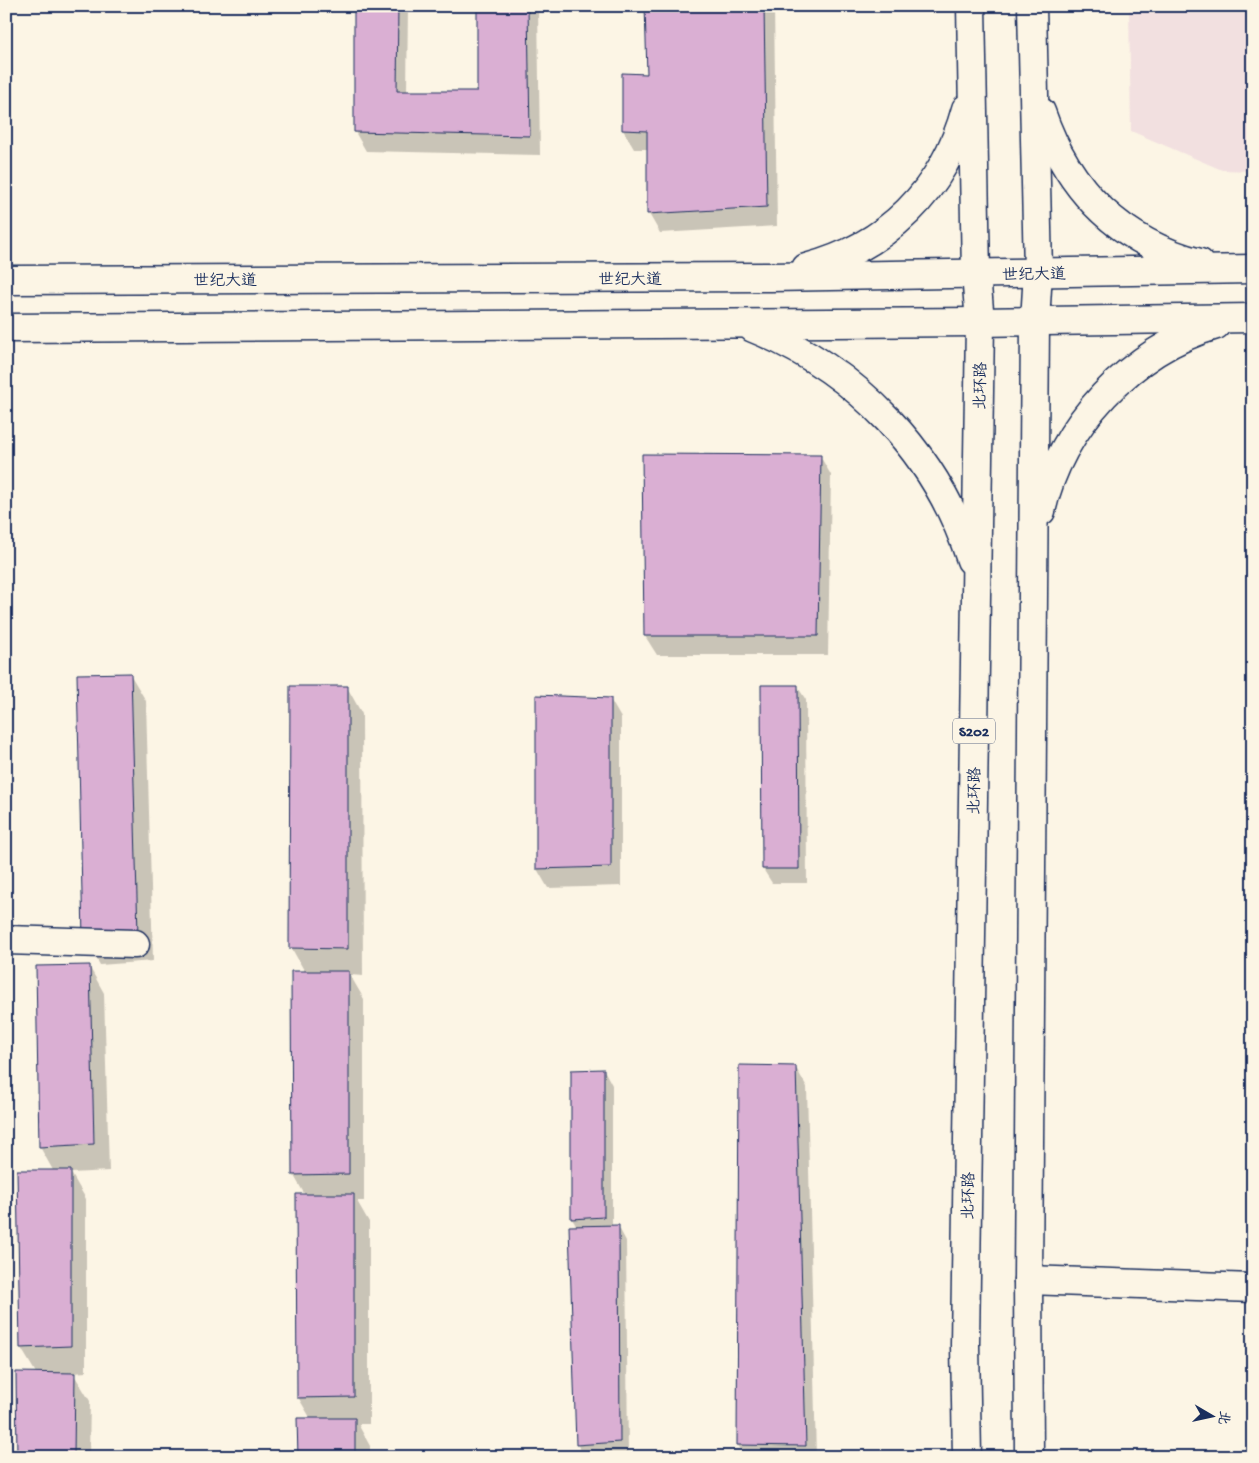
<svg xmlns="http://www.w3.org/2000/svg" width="1259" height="1463" font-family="'Gochi Hand','LXGW WenKai TC',sans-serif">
<rect width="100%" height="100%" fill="#fcf5e5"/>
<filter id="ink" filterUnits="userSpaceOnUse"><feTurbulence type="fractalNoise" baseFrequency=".02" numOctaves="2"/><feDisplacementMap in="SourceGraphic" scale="10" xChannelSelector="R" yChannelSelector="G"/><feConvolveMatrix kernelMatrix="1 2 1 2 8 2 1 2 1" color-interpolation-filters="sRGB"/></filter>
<g filter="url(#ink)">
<path fill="#f2e0e0" d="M 1129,6 L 1253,6 L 1253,171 L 1222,170 L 1131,131 Z"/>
<g fill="#0003">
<path d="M 355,6 L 408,6 L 407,92 L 478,93 L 478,6 L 538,6 L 540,155 L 366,151 L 355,132 Z"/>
<path d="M 646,6 L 774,6 L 777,226 L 660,233 L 649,214 L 648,149 L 634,149 L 623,130 L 648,75 Z"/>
<path d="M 643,455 L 820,456 L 831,475 L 828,655 L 657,655 L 645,636 Z"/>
<path d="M 130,674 L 146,701 L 153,961 L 100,965 L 85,938 Z"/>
<path d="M 797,686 L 806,700 L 807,883 L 772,883 L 763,869 Z"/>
<path d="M 347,687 L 362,714 L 363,976 L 350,975 L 364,999 L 364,1201 L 357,1201 L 369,1222 L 369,1424 L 358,1424 L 370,1446 L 370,1457 L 299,1457 L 311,1419 L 298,1397 L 305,1195 L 293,1174 L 305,972 L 291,947 Z"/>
<path d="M 537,696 L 610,699 L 621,718 L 621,886 L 548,888 L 537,869 Z"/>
<path d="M 89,966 L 104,993 L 109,1171 L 71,1173 L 86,1199 L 86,1372 L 73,1373 L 90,1401 L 89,1457 L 18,1457 L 36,1373 L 21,1348 L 54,1172 L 40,1147 Z"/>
<path d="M 740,1067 L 796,1068 L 807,1087 L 816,1457 L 745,1457 L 738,1445 Z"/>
<path d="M 604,1070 L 612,1085 L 612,1226 L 618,1226 L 626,1241 L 628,1457 L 585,1457 L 577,1444 L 577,1227 L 572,1219 L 572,1072 Z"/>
</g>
<g fill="#daafd3" stroke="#1b2f5e">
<path d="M 354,6 L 398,6 L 397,91 L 477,91 L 477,6 L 528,6 L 530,136 L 354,132 Z"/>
<path d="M 645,6 L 764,6 L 767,207 L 647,214 L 647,131 L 622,130 L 622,73 L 647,74 Z"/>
<path d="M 642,454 L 821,455 L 818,636 L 644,636 Z"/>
<path d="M 131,673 L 138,935 L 83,938 L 77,674 Z"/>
<path d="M 761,685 L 798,685 L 799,869 L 762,869 Z"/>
<path d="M 290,686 L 348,686 L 348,949 L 289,948 Z"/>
<path d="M 536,695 L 611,698 L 611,867 L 536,869 Z"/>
<path d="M 90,965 L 94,1144 L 39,1147 L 36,966 Z"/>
<path d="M 291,971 L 349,971 L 349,1174 L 292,1175 Z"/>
<path d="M 739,1065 L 796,1066 L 806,1446 L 737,1445 Z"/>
<path d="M 604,1069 L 604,1217 L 571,1219 L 571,1070 Z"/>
<path d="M 17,1170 L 71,1170 L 71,1346 L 20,1348 Z"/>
<path d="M 296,1194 L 354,1194 L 354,1397 L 297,1398 Z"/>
<path d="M 619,1225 L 620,1442 L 576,1445 L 569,1226 Z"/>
<path d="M 16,1372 L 75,1373 L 74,1457 L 17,1457 Z"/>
<path d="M 297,1418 L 355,1418 L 355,1457 L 298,1457 Z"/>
</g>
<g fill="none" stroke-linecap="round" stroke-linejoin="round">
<g stroke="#1b2f5e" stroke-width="31">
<g id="minor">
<path d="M 6,940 L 135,944"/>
<path d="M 1028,1280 L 1253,1288"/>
</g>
</g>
<g stroke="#1b2f5e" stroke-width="31">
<g id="primary">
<path d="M 1041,112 C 1068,190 1119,242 1200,263"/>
<path d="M 806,268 C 887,247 944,190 966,109"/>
<path d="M 6,280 L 771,277 L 1253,269"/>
<path d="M 6,328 L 980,322 L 1253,318"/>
<path d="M 753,328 C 857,370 937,454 971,560"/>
<path d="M 1041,511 C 1060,426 1132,349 1216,325"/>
<path d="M 967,1457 L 965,1344 L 980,322 L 976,274 L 971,6"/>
<path d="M 1029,1457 L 1028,1280 L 1035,321 L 1038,272 L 1032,6"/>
</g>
</g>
<use href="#minor" stroke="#fcf5e5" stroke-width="28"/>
<use href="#primary" stroke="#fcf5e5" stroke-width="28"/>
</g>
</g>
<g text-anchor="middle" stroke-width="4" stroke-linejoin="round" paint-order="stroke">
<rect fill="#fcf5e5" stroke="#5e6a86" stroke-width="1" x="953" y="718.5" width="42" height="25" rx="4"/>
<g font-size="15" font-weight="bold" fill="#1b2f5e">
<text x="974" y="736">S202</text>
</g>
<g font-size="16" fill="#1b2f5e" stroke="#fcf5e5">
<text transform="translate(1034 273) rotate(-1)" y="6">世纪大道</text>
<text x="630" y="284">世纪大道</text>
<text x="225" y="285">世纪大道</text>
<text transform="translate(979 386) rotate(-89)" y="6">北环路</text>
<text transform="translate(973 791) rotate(-89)" y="6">北环路</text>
<text transform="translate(967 1196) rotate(-89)" y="6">北环路</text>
</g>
</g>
<rect width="1259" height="1463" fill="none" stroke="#fcf5e5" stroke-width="25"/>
<rect x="12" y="12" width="1234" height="1438" fill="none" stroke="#1b2f5e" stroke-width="2" filter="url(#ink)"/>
<g transform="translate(1212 1416) rotate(99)" stroke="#fcf5e5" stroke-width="4" paint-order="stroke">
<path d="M0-4L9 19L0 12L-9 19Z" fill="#1b2f5e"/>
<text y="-8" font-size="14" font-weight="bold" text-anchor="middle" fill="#1b2f5e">北</text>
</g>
</svg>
